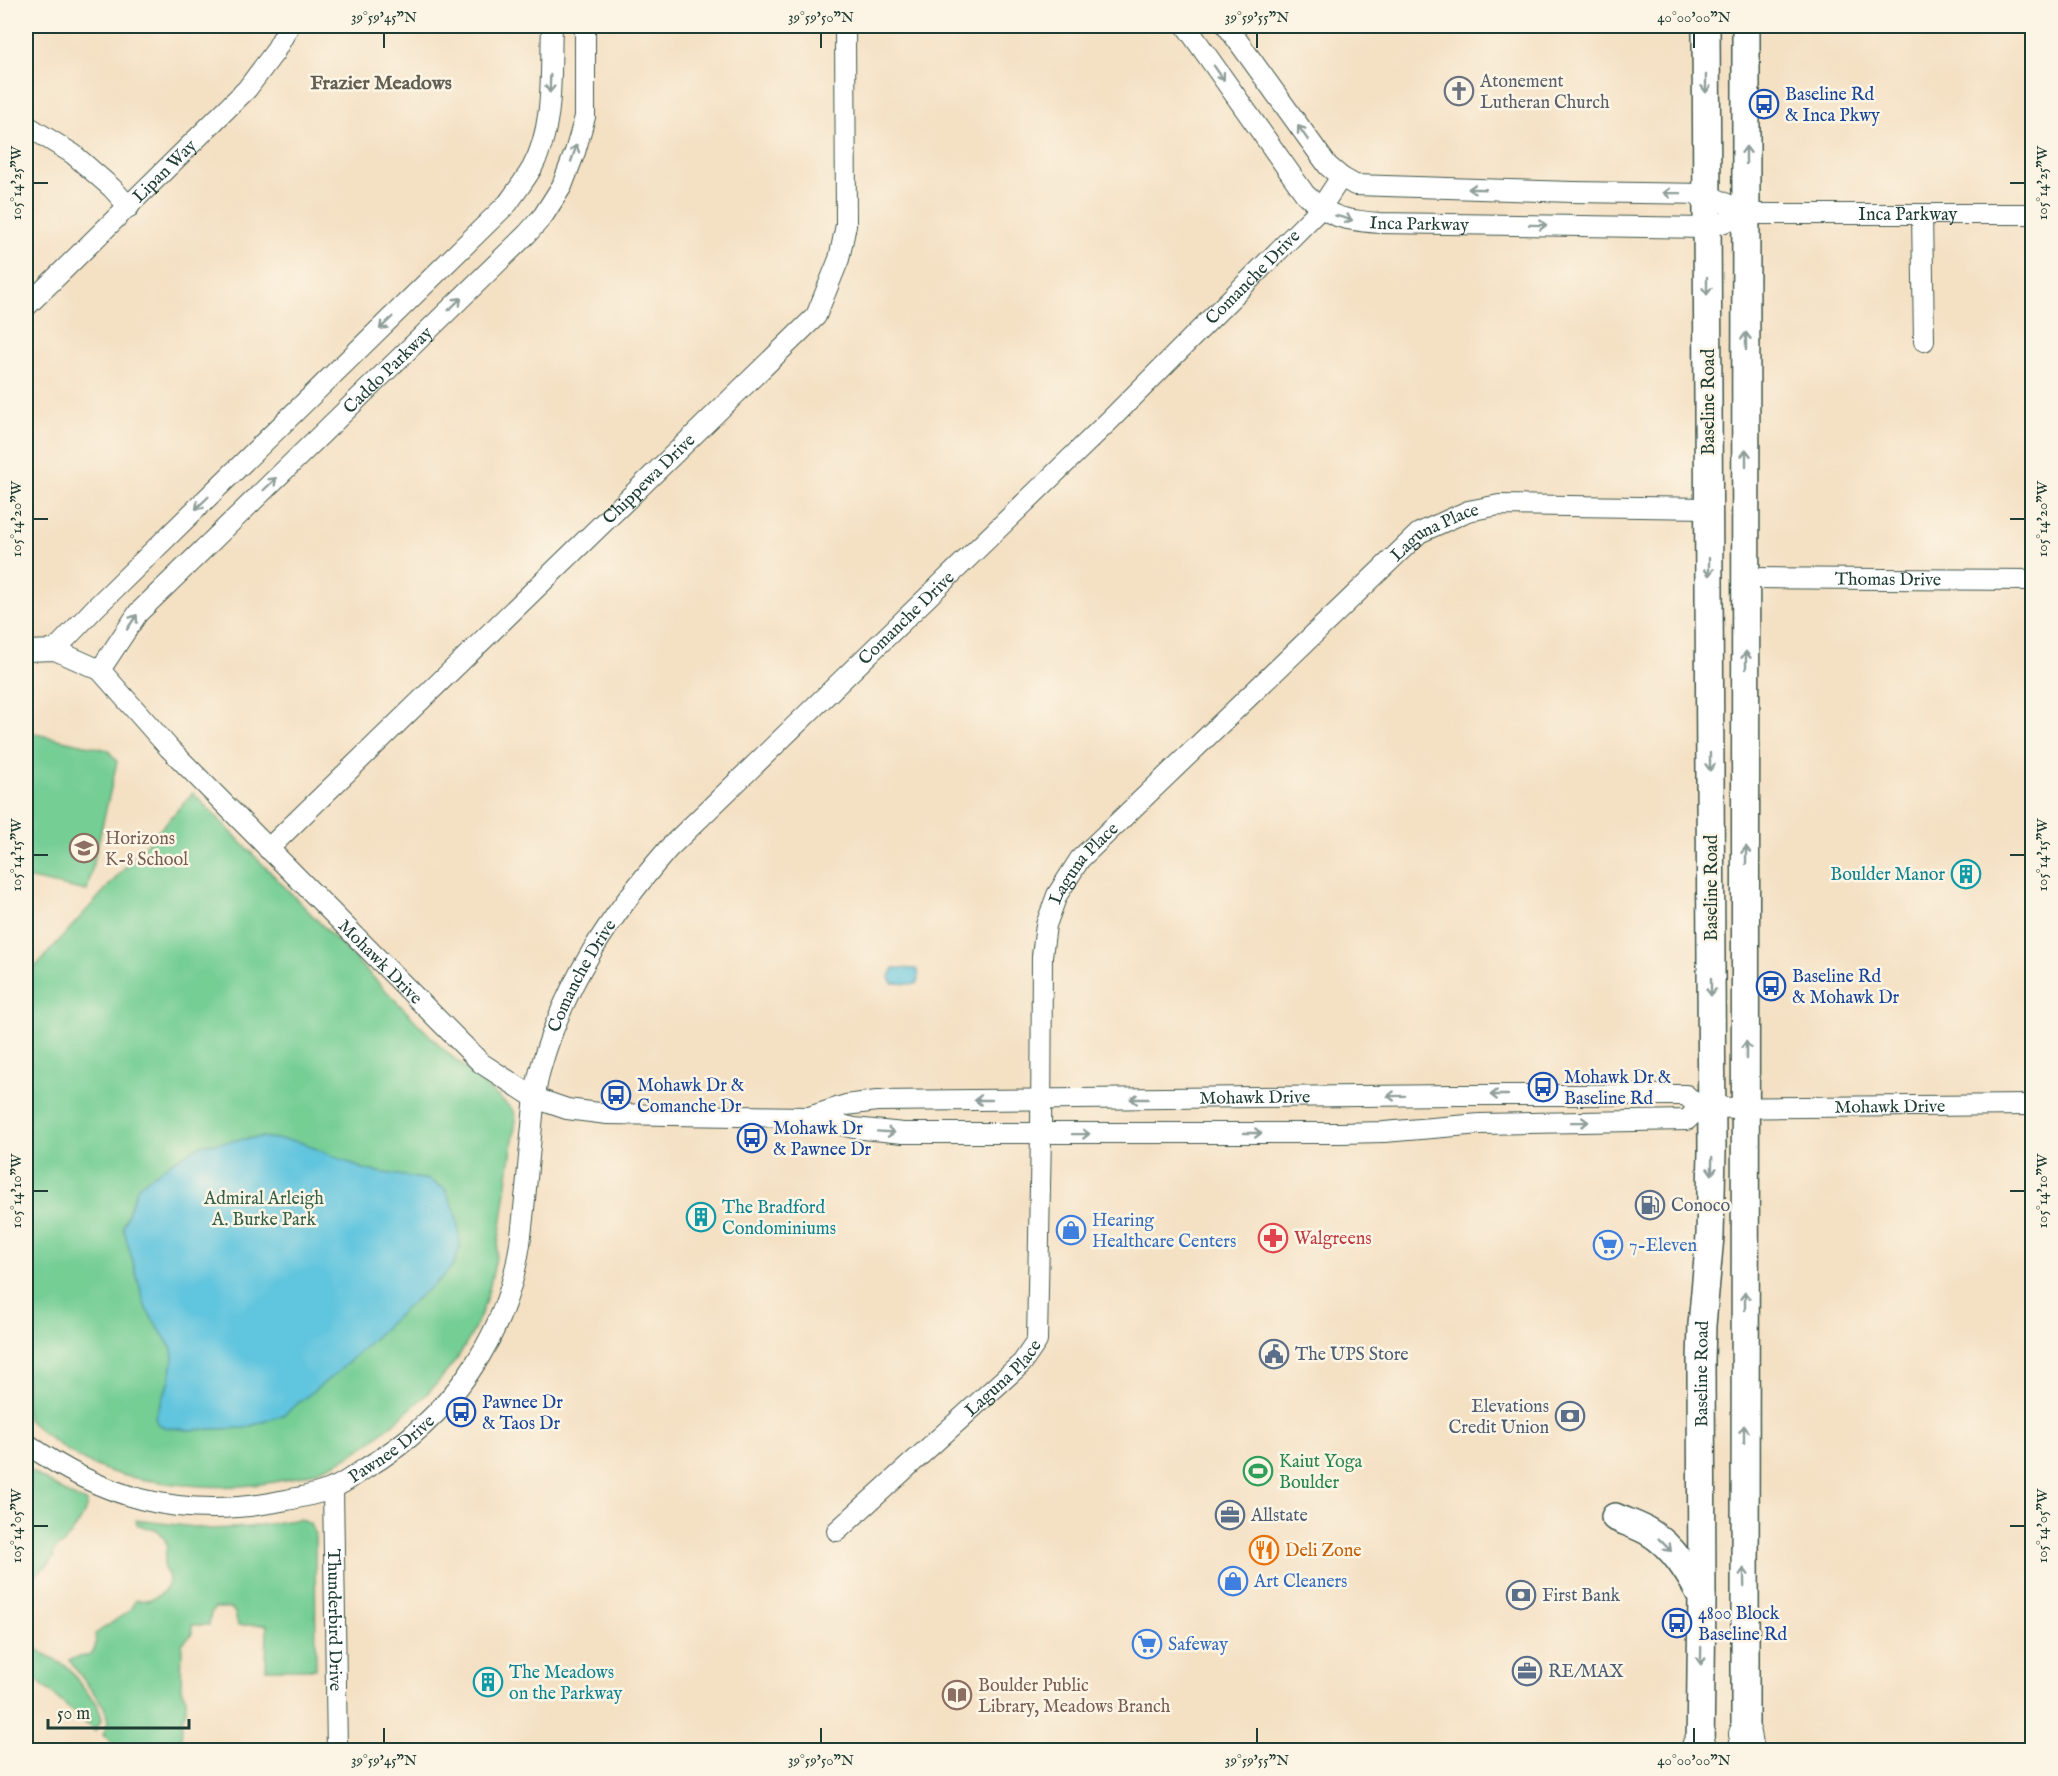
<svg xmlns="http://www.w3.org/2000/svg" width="2058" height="1776" font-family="'IM FELL English',serif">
<rect width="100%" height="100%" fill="#fcf5e5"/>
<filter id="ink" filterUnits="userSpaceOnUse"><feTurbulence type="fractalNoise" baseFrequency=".0167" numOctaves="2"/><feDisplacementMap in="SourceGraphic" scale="12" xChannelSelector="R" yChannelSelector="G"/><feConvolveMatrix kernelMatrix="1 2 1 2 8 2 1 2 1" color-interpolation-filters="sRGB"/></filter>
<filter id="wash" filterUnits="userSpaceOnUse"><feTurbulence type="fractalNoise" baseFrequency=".008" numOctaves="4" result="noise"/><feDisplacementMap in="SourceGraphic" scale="24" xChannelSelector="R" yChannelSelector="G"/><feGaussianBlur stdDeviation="1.35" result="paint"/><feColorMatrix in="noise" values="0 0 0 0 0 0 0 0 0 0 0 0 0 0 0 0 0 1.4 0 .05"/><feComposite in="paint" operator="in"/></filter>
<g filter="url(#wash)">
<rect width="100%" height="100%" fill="#f4e0c3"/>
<g fill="#75ce94" stroke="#4a8664" stroke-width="1.5">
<path d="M 26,732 L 108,750 L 117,762 L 87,891 L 26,878 Z"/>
<path d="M 193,793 L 440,1046 L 514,1111 L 516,1119 C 512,1148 508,1176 504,1205 C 498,1246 493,1290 475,1328 C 458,1362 432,1392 403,1415 C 381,1434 359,1453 332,1465 C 281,1487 222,1490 167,1483 C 145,1480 122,1477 101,1468 C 74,1458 47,1437 26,1418 L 26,977 Z"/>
<path d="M 26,1468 L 73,1497 L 87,1502 C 86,1518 71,1533 62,1546 L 59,1545 L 52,1554 L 54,1557 C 46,1567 37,1575 26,1580 Z"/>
<path d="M 300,1519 L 310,1524 L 315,1534 L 316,1669 L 266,1669 L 267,1625 L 238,1625 L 235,1613 L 231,1608 L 215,1608 L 211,1613 L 209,1625 L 192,1625 L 192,1634 L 182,1644 L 181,1688 L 186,1698 L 186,1710 L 182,1719 L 181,1750 L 121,1750 L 103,1735 L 108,1722 L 105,1708 L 69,1660 C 84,1653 99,1661 95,1634 L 129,1611 L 136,1600 C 153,1604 180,1586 164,1569 C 163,1549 175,1546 155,1529 L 147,1528 L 137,1524 L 136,1520 L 211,1529 L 249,1527 Z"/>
<path d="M 26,1638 L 38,1650 L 69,1668 L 83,1688 L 97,1704 L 102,1719 L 95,1731 L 26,1671 Z"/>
</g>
<g fill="#60c5de" stroke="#408189" stroke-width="1.5">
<path d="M 894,968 L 916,969 C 919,973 920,980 916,984 L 892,983 L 889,978 Z"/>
<path d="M 261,1137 L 300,1142 L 366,1170 L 429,1180 L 445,1189 L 455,1211 L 459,1231 L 460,1247 L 454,1264 L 444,1276 L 408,1306 L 339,1371 L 283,1415 L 245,1428 L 188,1430 L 164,1427 L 157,1423 L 155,1416 L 170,1380 L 173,1359 L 172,1349 L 146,1309 L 123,1227 L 138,1186 L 167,1165 L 201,1145 Z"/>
</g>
</g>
<g filter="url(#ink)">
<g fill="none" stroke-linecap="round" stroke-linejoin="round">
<g stroke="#3f5549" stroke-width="22">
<g id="minor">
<path id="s1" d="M 1186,26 L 1305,194 C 1330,219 1346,220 1379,223 L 1707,228 L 1747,214 L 2032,214"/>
<path d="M 1227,26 L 1328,166 L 1341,177 L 1355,185 L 1573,192 L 1707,194 L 1747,214"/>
<path d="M 26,125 L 73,154 L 112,188 L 129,207"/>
<path d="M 1922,214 L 1924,341"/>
<path id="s2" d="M 26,307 L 247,89 L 274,53 L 289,26"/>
<path id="s3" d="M 1746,578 L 2032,580"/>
<path d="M 55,650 L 96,607 L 508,203 C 516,192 525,180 532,168 C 555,126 550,72 552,26"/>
<path id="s4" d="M 26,651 L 55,650 L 100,670 L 169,748 L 481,1063 L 535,1098 L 567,1109 L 607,1114 L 809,1117 L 854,1128 L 903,1133 L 1340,1133 L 1384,1132 L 1480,1124 L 1687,1120 L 1699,1108 L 2032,1105"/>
<path id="s5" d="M 100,670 L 138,613 L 527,234 L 543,216 L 562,186 L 575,152 L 585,117 L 585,26"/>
<path id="s6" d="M 268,849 L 816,316 L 839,259 L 846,225 L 845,26"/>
<path id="s7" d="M 809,1117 L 846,1105 L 877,1101 L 1455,1095 L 1686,1095 L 1699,1108"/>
<path id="s8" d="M 26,1443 C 101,1497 178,1519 270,1503 C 290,1499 315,1496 333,1488 C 345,1483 355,1475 366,1468 C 448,1419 506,1340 520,1244 C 525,1205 528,1165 532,1126 C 534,1106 535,1086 541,1067 C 565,982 611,915 668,849 L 1112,418 L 1320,209 L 1341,177"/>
<path id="s9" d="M 333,1488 L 337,1750"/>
<path id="s10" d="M 837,1531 L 1022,1363 L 1037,1341 L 1041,1134 L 1042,956 L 1046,925 L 1057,895 L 1080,859 L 1419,533 L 1468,511 L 1499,505 L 1709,508"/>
</g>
</g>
<g stroke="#3f5549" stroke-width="30">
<g id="secondary">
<path d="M 1615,1517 C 1626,1522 1639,1526 1649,1532 C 1673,1546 1689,1573 1702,1597"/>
<path id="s11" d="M 1700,1750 L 1702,1597 L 1701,1361 L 1702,1325 L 1710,1236 L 1712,1151 L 1706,26"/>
<path d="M 1745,1750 L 1746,26"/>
</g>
</g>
<g stroke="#3f5549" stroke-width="34">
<g id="trunk">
<path d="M 1745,1734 L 1748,1750"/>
<path d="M 1697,1750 L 1699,1744"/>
</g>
</g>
<use href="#minor" stroke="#fff" stroke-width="20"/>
<use href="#secondary" stroke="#fff" stroke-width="27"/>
<use href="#trunk" stroke="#fff" stroke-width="32"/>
</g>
<defs><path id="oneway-shaft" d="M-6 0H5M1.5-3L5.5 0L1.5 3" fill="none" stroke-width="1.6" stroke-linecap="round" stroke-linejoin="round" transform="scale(1.5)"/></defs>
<g stroke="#8f9e9a">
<use href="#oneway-shaft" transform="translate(1219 73) rotate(55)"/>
<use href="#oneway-shaft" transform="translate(550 84) rotate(92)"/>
<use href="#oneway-shaft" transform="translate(1706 84) rotate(90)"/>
<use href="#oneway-shaft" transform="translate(1303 133) rotate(-125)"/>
<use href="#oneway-shaft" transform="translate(574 153) rotate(-71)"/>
<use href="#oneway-shaft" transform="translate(1746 155) rotate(-90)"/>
<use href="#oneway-shaft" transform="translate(1477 189) rotate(-178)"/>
<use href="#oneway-shaft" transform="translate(1672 193) rotate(-179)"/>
<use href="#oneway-shaft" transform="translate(1344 218) rotate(15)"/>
<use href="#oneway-shaft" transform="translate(1538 225) rotate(1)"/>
<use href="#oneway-shaft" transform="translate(1707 286) rotate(90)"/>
<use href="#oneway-shaft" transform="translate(455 304) rotate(-44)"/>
<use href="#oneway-shaft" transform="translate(386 323) rotate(136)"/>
<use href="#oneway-shaft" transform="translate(1746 341) rotate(-90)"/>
<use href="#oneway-shaft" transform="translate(1746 458) rotate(-90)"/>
<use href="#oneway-shaft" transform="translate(270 484) rotate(-44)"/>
<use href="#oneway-shaft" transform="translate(202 503) rotate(136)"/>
<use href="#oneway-shaft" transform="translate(1709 567) rotate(90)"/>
<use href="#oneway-shaft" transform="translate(132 622) rotate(-56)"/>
<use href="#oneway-shaft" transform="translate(1746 660) rotate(-90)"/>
<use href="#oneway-shaft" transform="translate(1710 762) rotate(90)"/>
<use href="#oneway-shaft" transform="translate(1746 855) rotate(-90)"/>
<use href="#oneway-shaft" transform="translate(1711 987) rotate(90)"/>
<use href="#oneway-shaft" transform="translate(1746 1050) rotate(-90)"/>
<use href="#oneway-shaft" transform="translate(1499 1095) rotate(-180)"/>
<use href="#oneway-shaft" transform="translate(1396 1096) rotate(179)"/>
<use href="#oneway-shaft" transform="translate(1139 1099) rotate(180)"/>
<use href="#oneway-shaft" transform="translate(983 1100) rotate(180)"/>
<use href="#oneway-shaft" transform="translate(1580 1122) rotate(-1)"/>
<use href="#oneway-shaft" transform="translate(886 1132) rotate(4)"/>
<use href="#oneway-shaft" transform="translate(1253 1133)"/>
<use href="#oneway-shaft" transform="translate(1081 1134) rotate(-1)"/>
<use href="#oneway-shaft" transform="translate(1712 1166) rotate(91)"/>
<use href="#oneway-shaft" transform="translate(1745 1301) rotate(-90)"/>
<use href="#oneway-shaft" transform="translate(1744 1434) rotate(-90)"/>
<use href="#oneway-shaft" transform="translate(1665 1545) rotate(45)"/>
<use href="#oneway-shaft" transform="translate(1744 1577) rotate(-91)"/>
<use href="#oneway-shaft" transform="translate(1701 1656) rotate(91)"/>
</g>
</g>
<path fill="none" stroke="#1f3d34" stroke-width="2" d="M 384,33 L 384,48M 821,33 L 821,48M 1257,33 L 1257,48M 1694,33 L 1694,48M 33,183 L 48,183M 2010,183 L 2025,183M 33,519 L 48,519M 2010,519 L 2025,519M 33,855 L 48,855M 2010,855 L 2025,855M 33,1191 L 48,1191M 2010,1191 L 2025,1191M 33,1526 L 48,1526M 2010,1526 L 2025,1526M 384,1728 L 384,1743M 821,1728 L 821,1743M 1257,1728 L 1257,1743M 1694,1728 L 1694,1743"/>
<defs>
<g id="church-ring" transform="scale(1.5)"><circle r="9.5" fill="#fcf5e5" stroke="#6b7280" stroke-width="1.5"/><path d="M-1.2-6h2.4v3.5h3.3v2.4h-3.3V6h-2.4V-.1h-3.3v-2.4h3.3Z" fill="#6b7280"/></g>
<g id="bus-ring" transform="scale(1.5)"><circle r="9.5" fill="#fcf5e5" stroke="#1a4fb4" stroke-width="1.5"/><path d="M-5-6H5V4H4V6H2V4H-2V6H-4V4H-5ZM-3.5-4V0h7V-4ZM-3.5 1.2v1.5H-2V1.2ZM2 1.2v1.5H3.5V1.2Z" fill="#1a4fb4"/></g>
<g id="school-ring" transform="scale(1.5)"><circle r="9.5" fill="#fcf5e5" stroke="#8d6e63" stroke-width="1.5"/><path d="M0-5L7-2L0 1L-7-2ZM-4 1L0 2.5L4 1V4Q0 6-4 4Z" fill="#8d6e63"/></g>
<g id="building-ring" transform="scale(1.5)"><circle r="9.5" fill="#fcf5e5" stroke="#0f9aa8" stroke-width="1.5"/><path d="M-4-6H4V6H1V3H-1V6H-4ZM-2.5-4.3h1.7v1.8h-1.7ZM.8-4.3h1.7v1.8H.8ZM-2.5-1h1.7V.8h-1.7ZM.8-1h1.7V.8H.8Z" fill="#0f9aa8"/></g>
<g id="fuel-ring" transform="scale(1.5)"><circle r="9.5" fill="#fcf5e5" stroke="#5c6f8a" stroke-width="1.5"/><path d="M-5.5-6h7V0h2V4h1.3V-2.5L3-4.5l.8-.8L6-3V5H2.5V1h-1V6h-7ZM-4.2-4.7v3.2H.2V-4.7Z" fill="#5c6f8a"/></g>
<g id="shop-ring" transform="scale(1.5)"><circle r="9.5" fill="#fcf5e5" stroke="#3f7fe0" stroke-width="1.5"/><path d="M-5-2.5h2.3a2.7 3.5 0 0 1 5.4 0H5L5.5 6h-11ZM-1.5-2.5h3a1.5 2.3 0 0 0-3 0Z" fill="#3f7fe0"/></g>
<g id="pharmacy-ring" transform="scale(1.5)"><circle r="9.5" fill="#fcf5e5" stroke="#e0444e" stroke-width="1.5"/><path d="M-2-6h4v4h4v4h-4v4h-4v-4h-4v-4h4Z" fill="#e0444e"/></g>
<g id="supermarket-ring" transform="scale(1.5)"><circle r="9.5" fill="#fcf5e5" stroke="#3f7fe0" stroke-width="1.5"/><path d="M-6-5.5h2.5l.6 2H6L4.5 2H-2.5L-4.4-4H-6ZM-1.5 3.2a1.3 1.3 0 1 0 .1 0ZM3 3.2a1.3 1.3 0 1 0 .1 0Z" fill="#3f7fe0"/></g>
<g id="civic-ring" transform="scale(1.5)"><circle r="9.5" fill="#fcf5e5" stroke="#5c6f8a" stroke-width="1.5"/><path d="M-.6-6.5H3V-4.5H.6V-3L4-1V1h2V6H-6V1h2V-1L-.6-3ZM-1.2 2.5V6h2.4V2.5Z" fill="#5c6f8a"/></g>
<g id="bank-ring" transform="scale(1.5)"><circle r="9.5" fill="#fcf5e5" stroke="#5c6f8a" stroke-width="1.5"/><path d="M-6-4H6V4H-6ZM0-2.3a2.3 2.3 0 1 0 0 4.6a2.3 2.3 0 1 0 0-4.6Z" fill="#5c6f8a"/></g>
<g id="stadium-ring" transform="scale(1.5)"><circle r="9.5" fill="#fcf5e5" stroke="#2e9e5b" stroke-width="1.5"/><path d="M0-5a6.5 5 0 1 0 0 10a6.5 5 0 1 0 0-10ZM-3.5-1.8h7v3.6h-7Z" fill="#2e9e5b"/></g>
<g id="office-ring" transform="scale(1.5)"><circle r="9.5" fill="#fcf5e5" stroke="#5c6f8a" stroke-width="1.5"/><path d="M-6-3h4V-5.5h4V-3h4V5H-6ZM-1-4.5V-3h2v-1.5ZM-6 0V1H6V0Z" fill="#5c6f8a"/></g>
<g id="restaurant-ring" transform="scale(1.5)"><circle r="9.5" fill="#fcf5e5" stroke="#e8710a" stroke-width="1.5"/><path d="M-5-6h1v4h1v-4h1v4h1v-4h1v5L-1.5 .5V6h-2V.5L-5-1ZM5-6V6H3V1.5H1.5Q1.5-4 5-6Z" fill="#e8710a"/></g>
<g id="library-ring" transform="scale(1.5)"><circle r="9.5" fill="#fcf5e5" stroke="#8d6e63" stroke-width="1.5"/><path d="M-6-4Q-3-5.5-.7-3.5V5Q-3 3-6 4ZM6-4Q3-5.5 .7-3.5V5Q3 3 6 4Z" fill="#8d6e63"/></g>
</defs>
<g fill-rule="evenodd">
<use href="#church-ring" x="1459" y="91"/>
<use href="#bus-ring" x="1764" y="104"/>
<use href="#school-ring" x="84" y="848"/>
<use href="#building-ring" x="1966" y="874"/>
<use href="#bus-ring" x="1771" y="986"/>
<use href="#bus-ring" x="1543" y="1087"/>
<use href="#bus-ring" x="616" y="1095"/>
<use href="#bus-ring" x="752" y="1138"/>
<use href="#fuel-ring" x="1650" y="1205"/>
<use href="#building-ring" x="701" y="1217"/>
<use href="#shop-ring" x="1071" y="1230"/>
<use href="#pharmacy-ring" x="1273" y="1238"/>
<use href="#supermarket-ring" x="1608" y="1245"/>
<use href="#civic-ring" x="1274" y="1354"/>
<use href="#bus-ring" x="461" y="1412"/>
<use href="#bank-ring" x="1570" y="1416"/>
<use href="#stadium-ring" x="1258" y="1471"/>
<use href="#office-ring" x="1230" y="1515"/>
<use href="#restaurant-ring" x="1264" y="1550"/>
<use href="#shop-ring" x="1233" y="1581"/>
<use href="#bank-ring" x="1521" y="1595"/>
<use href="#bus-ring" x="1677" y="1623"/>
<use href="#supermarket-ring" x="1147" y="1644"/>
<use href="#office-ring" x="1527" y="1671"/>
<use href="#building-ring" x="488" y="1682"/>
<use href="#library-ring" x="957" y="1695"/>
</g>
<g text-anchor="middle" stroke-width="5" stroke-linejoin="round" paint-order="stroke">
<g font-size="18" fill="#5b616d" stroke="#fcf5e5" text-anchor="start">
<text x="1480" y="87">Atonement<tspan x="1480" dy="21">Lutheran Church</tspan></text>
</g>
<g font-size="18" fill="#164399" stroke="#fcf5e5" text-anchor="start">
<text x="1785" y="100">Baseline Rd<tspan x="1785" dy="21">&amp; Inca Pkwy</tspan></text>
<text x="1792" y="982">Baseline Rd<tspan x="1792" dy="21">&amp; Mohawk Dr</tspan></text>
<text x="1564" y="1083">Mohawk Dr &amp;<tspan x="1564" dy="21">Baseline Rd</tspan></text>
<text x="637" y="1091">Mohawk Dr &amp;<tspan x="637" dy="21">Comanche Dr</tspan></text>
<text x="773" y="1134">Mohawk Dr<tspan x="773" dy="21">&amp; Pawnee Dr</tspan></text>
<text x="482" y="1408">Pawnee Dr<tspan x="482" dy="21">&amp; Taos Dr</tspan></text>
<text x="1698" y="1619">4800 Block<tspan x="1698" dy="21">Baseline Rd</tspan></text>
</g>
<g font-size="18" fill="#1f3d34" stroke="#fcf5e5">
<text dy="6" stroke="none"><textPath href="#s2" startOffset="194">Lipan Way</textPath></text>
<text dy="6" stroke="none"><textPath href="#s1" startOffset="819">Inca Parkway</textPath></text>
<text dy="6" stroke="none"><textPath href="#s1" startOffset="328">Inca Parkway</textPath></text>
<text dy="6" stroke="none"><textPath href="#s8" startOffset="1894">Comanche Drive</textPath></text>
<text dy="6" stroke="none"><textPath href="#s5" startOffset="417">Caddo Parkway</textPath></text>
<text transform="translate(1708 402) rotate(-90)" y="6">Baseline Road</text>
<text dy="6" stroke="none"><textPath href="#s6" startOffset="531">Chippewa Drive</textPath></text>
<text dy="6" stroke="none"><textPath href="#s10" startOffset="1252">Laguna Place</textPath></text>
<text dy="6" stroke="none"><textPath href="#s3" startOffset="142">Thomas Drive</textPath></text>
<text dy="6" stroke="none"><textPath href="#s8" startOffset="1408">Comanche Drive</textPath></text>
<text dy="6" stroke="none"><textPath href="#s10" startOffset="766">Laguna Place</textPath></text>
<text transform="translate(1711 888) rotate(-90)" y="6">Baseline Road</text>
<text dy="6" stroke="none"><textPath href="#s4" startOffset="483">Mohawk Drive</textPath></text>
<text dy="6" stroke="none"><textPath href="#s8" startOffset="922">Comanche Drive</textPath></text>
<text dy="6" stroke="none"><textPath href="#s7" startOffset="448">Mohawk Drive</textPath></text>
<text dy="6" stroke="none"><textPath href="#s4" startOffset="2054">Mohawk Drive</textPath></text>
<text dy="6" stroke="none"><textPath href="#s11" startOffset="376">Baseline Road</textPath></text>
<text dy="6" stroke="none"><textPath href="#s10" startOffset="226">Laguna Place</textPath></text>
<text dy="6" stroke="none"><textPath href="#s8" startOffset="394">Pawnee Drive</textPath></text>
<text dy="6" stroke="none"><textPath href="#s9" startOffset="132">Thunderbird Drive</textPath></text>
</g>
<g font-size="18" fill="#785e54" stroke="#fcf5e5" text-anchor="start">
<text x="105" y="844">Horizons<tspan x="105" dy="21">K-8 School</tspan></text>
<text x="978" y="1691">Boulder Public<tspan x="978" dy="21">Library, Meadows Branch</tspan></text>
</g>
<g font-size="18" fill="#0d838f" stroke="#fcf5e5" text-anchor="start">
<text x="1945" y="880" text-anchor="end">Boulder Manor</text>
<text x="722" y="1213">The Bradford<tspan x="722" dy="21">Condominiums</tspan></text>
<text x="509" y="1678">The Meadows<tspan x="509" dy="21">on the Parkway</tspan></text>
</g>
<g font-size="18" fill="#34614c" stroke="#fcf5e5">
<text x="264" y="1204">Admiral Arleigh<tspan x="264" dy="21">A. Burke Park</tspan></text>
</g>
<g font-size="18" fill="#4e5e75" stroke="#fcf5e5" text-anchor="start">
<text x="1671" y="1211">Conoco</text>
<text x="1295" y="1360">The UPS Store</text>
<text x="1549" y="1412" text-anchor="end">Elevations<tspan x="1549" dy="21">Credit Union</tspan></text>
<text x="1251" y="1521">Allstate</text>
<text x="1542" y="1601">First Bank</text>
<text x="1548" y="1677">RE/MAX</text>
</g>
<g font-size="18" fill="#366cbe" stroke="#fcf5e5" text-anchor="start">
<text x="1092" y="1226">Hearing<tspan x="1092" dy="21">Healthcare Centers</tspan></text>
<text x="1629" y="1251">7-Eleven</text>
<text x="1254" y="1587">Art Cleaners</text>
<text x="1168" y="1650">Safeway</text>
</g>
<g font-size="18" fill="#be3a42" stroke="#fcf5e5" text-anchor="start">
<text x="1294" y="1244">Walgreens</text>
</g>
<g font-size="18" fill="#27864d" stroke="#fcf5e5" text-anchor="start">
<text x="1279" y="1467">Kaiut Yoga<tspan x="1279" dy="21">Boulder</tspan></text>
</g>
<g font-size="18" fill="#c56008" stroke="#fcf5e5" text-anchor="start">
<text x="1285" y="1556">Deli Zone</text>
</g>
<g font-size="20" font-weight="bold" fill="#625f53" stroke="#fcf5e5">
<text x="381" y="89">Frazier Meadows</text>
</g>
</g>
<rect width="2058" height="1776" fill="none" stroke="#fcf5e5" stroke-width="66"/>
<path d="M48 1719v9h141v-9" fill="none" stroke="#1f3d34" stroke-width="3"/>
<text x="57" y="1719" font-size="18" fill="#1f3d34" stroke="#fcf5e5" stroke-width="4.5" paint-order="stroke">50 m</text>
<rect x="33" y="33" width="1992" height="1710" fill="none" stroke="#1f3d34" stroke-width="2"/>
<g font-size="15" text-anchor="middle" fill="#1f3d34">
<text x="384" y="22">39°59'45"N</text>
<text x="821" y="22">39°59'50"N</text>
<text x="1257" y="22">39°59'55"N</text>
<text x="1694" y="22">40°00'00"N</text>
<text transform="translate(2042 183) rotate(-90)" y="5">105°14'25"W</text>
<text transform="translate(16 183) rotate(-90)" y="5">105°14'25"W</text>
<text transform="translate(2042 519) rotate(-90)" y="5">105°14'20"W</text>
<text transform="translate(16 519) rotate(-90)" y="5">105°14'20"W</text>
<text transform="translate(2042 855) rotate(-90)" y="5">105°14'15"W</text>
<text transform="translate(16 855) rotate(-90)" y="5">105°14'15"W</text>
<text transform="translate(2042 1191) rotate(-90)" y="5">105°14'10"W</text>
<text transform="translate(16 1191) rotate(-90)" y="5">105°14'10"W</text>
<text transform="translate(2042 1526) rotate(-90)" y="5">105°14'05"W</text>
<text transform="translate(16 1526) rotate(-90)" y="5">105°14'05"W</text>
<text x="384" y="1765">39°59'45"N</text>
<text x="821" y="1765">39°59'50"N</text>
<text x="1257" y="1765">39°59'55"N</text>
<text x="1694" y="1765">40°00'00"N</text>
</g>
</svg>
